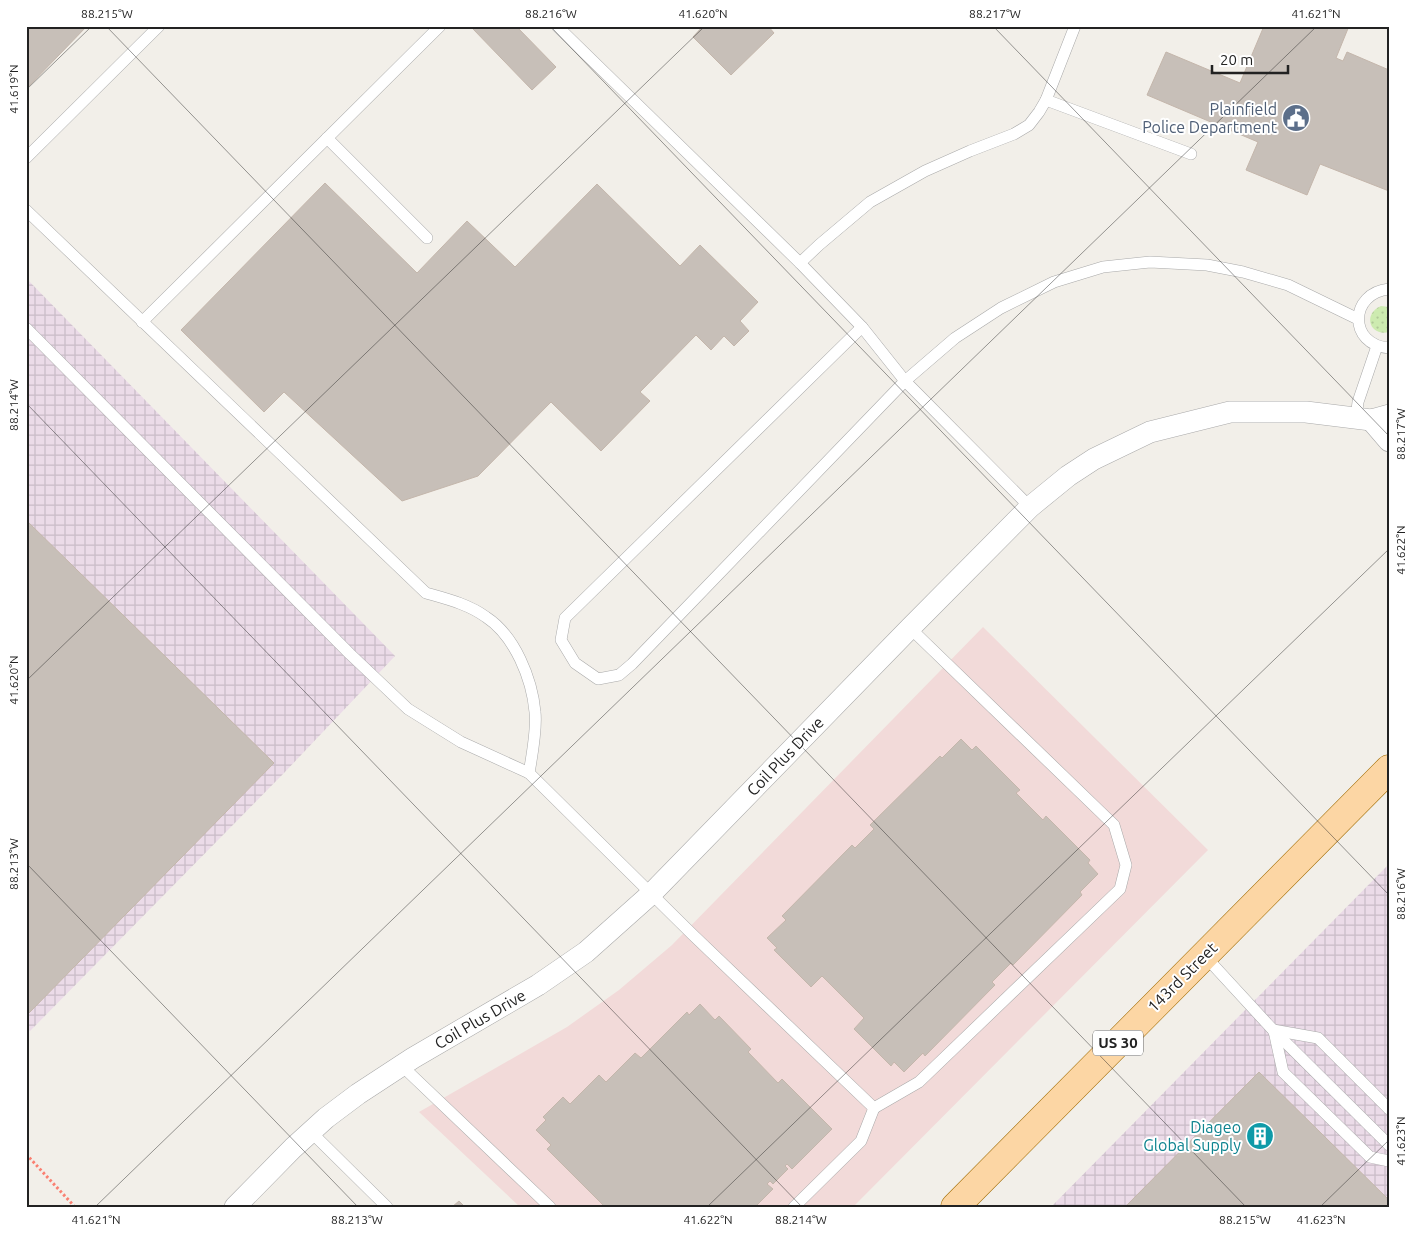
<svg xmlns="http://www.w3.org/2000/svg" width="1415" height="1233" font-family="Ubuntu,sans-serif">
<defs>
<pattern id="industrial-grid" width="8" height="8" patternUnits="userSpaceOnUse" patternTransform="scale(1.25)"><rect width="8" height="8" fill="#ebdbe8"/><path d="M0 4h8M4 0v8" fill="none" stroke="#c9bcc7"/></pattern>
<pattern id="grass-dots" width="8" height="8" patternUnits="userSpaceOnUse" patternTransform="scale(1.25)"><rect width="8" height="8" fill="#cdebb0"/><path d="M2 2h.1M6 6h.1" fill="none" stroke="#b0c997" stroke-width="1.8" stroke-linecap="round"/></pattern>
</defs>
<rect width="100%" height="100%" fill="#f2efe9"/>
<path fill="#f2dad9" d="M 983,627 L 1208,850 L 853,1207 L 520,1207 L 419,1112 L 567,1027 L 619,990 L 672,945 Z"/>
<g fill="url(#industrial-grid)">
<path d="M 26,278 L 395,656 L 284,773 L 30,1031 L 26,1027 Z"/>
<path d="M 1389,864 L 1389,1207 L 1051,1207 Z"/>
</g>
<path fill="url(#grass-dots)" d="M 1381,306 L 1389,307 L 1389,332 C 1370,337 1362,314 1381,306 Z"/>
<g fill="#c7bfb8" stroke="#c4b6ab">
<path d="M 26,26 L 87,26 L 29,86 L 26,83 Z"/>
<path d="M 476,26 L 516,26 L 556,67 L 532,90 L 473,29 Z"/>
<path d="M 703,26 L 768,26 L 774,33 L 731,75 L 693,37 Z"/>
<path d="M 1264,26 L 1349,26 L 1336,58 L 1343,61 L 1347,52 L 1389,70 L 1389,191 L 1320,164 L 1307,195 L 1246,170 L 1258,142 L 1147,95 L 1166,52 L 1240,83 Z"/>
<path d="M 325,183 L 417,273 L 467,221 L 515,267 L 597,184 L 680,266 L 700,245 L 758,302 L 740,321 L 749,331 L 734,346 L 724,336 L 711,350 L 696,335 L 640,392 L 650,401 L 601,451 L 551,402 L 478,476 L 402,501 L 284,392 L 264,412 L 181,330 Z"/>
<path d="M 26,520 L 274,763 L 29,1013 L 26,1011 Z"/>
<path d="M 961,739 L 972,750 L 976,746 L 1020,790 L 1016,793 L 1043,820 L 1046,816 L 1090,860 L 1088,863 L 1098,874 L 1080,892 L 1082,895 L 1013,965 L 1011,963 L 992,982 L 995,985 L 925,1056 L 923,1053 L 904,1072 L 894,1062 L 891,1066 L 854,1029 L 864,1018 L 822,976 L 811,987 L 774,950 L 777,948 L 767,938 L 786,920 L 782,916 L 852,845 L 855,848 L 874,829 L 870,825 L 940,756 L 942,758 Z"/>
<path d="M 700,1004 L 715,1020 L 719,1016 L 751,1049 L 748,1052 L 778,1083 L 782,1079 L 832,1129 L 792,1169 L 787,1164 L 785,1166 L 788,1169 L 773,1184 L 770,1181 L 767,1184 L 773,1189 L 755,1207 L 605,1207 L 547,1149 L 551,1145 L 536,1130 L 546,1120 L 543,1117 L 563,1097 L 570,1104 L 599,1075 L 606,1082 L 635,1053 L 641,1058 L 687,1012 L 689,1015 Z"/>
<path d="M 1259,1072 L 1389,1200 L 1389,1207 L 1125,1207 Z"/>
<path d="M 459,1201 L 465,1207 L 452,1207 Z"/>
</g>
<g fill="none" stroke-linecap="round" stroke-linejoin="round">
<g stroke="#a9a9a9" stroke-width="12">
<g id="service">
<path d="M 557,26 L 800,263"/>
<path d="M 1046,100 L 1191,154"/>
<path d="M 327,138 L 427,238"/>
<path d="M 26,158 L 159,26"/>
<path d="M 26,210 L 426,593 C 447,599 468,604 486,617 C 515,636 532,679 535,712 C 537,729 532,756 529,773 L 692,934 L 874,1108 L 919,1082 L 1120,889 L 1126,865 L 1114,825 L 910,628"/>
<path d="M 1389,289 C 1349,293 1348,345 1389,348"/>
<path d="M 142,322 L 440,26"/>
<path d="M 862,327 L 565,618 L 561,640 L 575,663 L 598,679 L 619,675 L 632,664 L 905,381 L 955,338 L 1001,308 L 1054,282 L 1103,267 L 1150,262 L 1207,265 L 1243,272 L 1288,285 L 1358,319"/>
<path d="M 26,328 L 350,654 L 408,709 L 461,742 L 529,773"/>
<path d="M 1356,418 L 1358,402 L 1377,346"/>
<path d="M 1030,507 L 905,381 L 862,327 L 800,263 L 819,245 L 870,202 L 925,171 L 970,151 L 1014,134 L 1029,125 L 1039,112 L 1046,100 L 1075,26"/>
<path d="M 1204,955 L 1273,1030 L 1389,1145"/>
<path d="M 1273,1030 L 1318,1038 L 1389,1109"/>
<path d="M 1274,1031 L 1283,1072 L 1370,1157 L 1389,1161"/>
<path d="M 401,1065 L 550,1207"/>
<path d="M 311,1132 L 387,1207"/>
<path d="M 794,1207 L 861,1141 L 874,1108"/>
</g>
</g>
<g stroke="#a9a9a9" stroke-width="22">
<g id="minor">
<path d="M 1371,420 L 1389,441"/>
<path d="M 235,1207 L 293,1148 L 326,1118 L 358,1094 L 413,1058 L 538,985 L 586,952 L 651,894 L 910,628 L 1030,507 L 1068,476 L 1094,459 L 1150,432 L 1230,412 L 1306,412 L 1371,420 L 1389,415"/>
</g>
</g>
<g stroke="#a06b00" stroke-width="29">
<path id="primary" d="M 955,1207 L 1389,769"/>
</g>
<path stroke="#fa8072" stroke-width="3" stroke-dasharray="2.5 2.5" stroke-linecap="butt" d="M 26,1154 L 75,1207"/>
<use href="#service" stroke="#fff" stroke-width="11"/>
<use href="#minor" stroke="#fff" stroke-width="21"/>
<use href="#primary" stroke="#fcd6a4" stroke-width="28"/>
</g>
<path fill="none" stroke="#222" stroke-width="1" stroke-opacity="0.45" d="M 106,26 L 1246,1207M 550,26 L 1389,895M 993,26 L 1389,436M 26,90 L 92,26M 26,403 L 802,1207M 26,681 L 705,26M 26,863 L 358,1207M 95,1207 L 1317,26M 707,1207 L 1389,549M 1320,1207 L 1389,1140"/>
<defs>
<g id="civic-disc" transform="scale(1.4375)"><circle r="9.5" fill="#5c6f8a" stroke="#fff"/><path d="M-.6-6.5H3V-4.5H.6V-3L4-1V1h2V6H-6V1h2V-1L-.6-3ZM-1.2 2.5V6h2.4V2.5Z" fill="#fff"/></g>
<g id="building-disc" transform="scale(1.4375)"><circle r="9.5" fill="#0f9aa8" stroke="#fff"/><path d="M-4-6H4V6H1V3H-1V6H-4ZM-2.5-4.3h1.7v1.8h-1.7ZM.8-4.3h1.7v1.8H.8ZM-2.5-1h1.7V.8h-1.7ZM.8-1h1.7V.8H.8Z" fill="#fff"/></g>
</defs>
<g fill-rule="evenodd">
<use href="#civic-disc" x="1296" y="118"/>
<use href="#building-disc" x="1260" y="1136"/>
</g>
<g text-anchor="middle" stroke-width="4" stroke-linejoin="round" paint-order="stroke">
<rect fill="#fff" stroke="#646464" stroke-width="1" x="1093" y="1030.5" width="50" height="25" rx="4"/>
<g font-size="15" font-weight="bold" fill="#222">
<text x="1118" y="1048">US 30</text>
</g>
<g font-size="16" fill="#4e5e75" stroke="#fff" text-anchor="end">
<text x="1277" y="115">Plainfield<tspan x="1277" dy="18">Police Department</tspan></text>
</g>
<g font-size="16" fill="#222" stroke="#fff">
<text transform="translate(785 756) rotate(-46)" y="6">Coil Plus Drive</text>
<text transform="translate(1182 977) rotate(-45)" y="6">143rd Street</text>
<text transform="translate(480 1019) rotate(-30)" y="6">Coil Plus Drive</text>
</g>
<g font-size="16" fill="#0d838f" stroke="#fff" text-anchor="end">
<text x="1241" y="1133">Diageo<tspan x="1241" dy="18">Global Supply</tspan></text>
</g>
</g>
<rect width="1415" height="1233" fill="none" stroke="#ffffff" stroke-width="55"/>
<path d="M1212 65v8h76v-8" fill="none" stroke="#222222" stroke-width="2.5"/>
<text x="1220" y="65" font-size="15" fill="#222222" stroke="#ffffff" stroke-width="4" paint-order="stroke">20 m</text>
<rect x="28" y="28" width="1360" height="1178" fill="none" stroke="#222" stroke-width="2"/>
<g font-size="12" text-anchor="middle" fill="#222">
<text x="107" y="18">88.215°W</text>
<text x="551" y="18">88.216°W</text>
<text x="703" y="18">41.620°N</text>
<text x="995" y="18">88.217°W</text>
<text x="1316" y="18">41.621°N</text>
<text transform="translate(14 89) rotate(-90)" y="4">41.619°N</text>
<text transform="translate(14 405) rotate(-90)" y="4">88.214°W</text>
<text transform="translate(1401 434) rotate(-90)" y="4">88.217°W</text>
<text transform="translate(1401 550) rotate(-90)" y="4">41.622°N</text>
<text transform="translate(14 680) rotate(-90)" y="4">41.620°N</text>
<text transform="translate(14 864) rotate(-90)" y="4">88.213°W</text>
<text transform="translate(1401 894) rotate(-90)" y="4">88.216°W</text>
<text transform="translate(1401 1141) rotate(-90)" y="4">41.623°N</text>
<text x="96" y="1224">41.621°N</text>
<text x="357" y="1224">88.213°W</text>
<text x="708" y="1224">41.622°N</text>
<text x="801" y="1224">88.214°W</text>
<text x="1245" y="1224">88.215°W</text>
<text x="1321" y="1224">41.623°N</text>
</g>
</svg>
